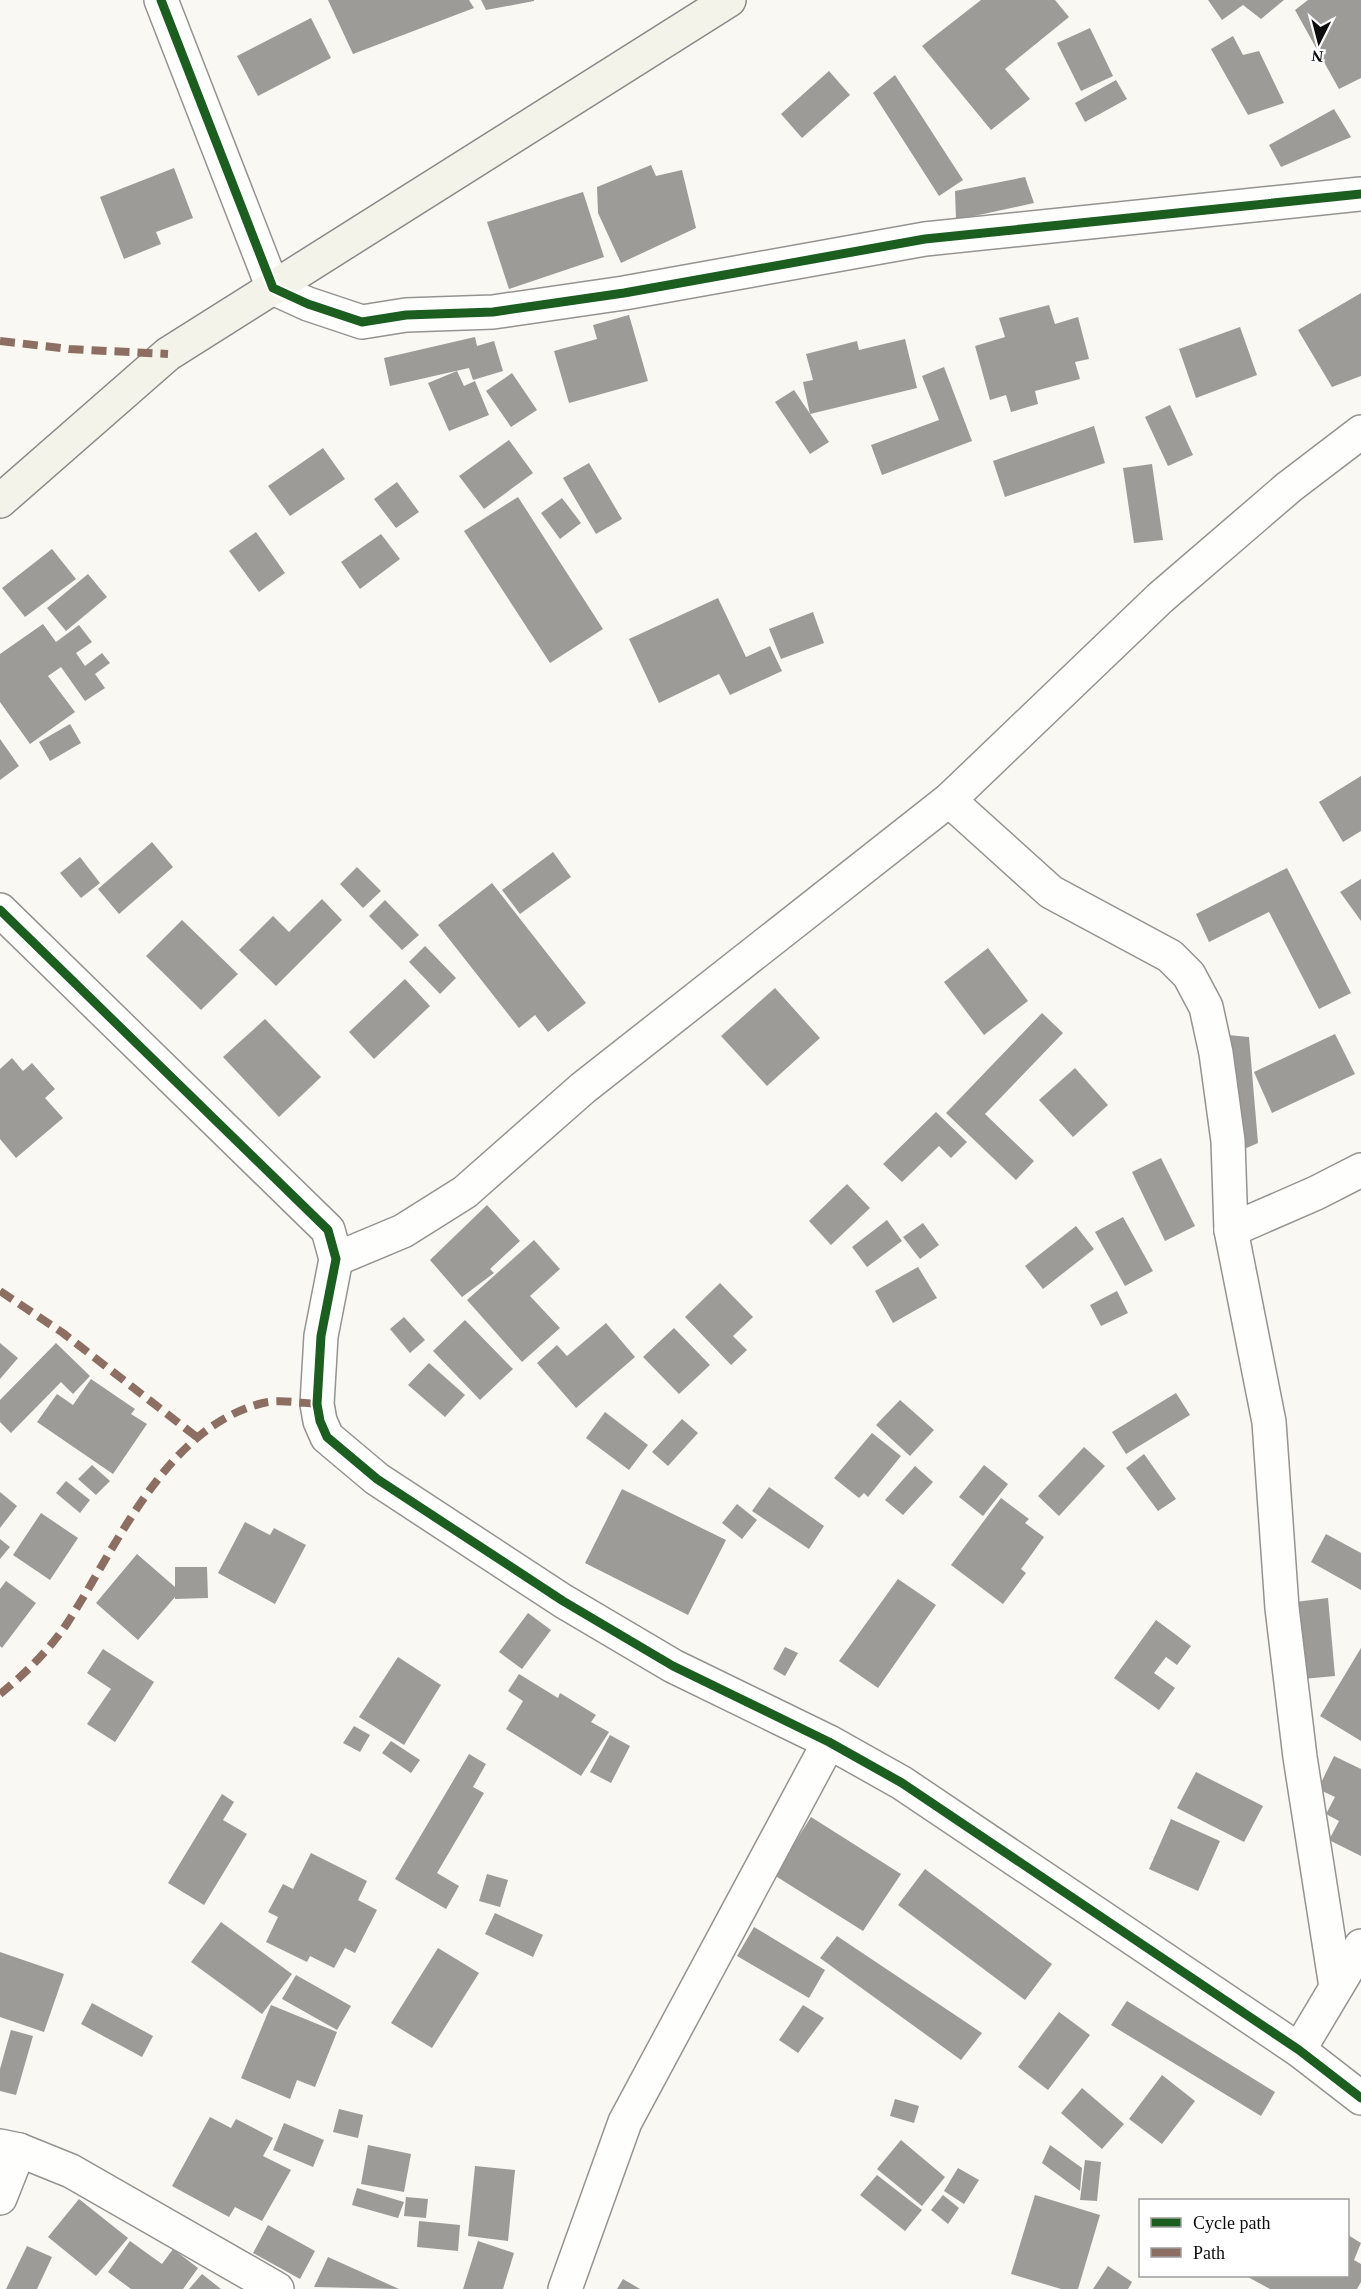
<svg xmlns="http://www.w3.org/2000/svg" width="1361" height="2289" font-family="'Times New Roman',serif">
<rect width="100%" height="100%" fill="#faf8f2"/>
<g fill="#9d9b98">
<path d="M 328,0 L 469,0 L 474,8 L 353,54 Z"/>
<path d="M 481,0 L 534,0 L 534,1 L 486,10 Z"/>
<path d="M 981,0 L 1055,0 L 1069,17 L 1005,69 L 1030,99 L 991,130 L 922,46 Z"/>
<path d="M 1208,0 L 1284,0 L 1261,19 L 1243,5 L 1222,20 Z"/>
<path d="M 1308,0 L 1361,0 L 1361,78 L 1339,89 L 1295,10 Z"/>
<path d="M 311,18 L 331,58 L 258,96 L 237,56 Z"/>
<path d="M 1090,28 L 1113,76 L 1081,91 L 1057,43 Z"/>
<path d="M 1233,36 L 1243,55 L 1259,51 L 1284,103 L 1248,115 L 1211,49 Z"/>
<path d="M 829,71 L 850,95 L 802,138 L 781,114 Z"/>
<path d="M 895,75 L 963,180 L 939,196 L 873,93 Z"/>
<path d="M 1116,80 L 1127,99 L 1085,122 L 1075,103 Z"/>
<path d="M 1334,109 L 1351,137 L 1281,167 L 1269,145 Z"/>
<path d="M 651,165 L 656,176 L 682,170 L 696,228 L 621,263 L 598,213 L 597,187 Z"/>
<path d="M 174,168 L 193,218 L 156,232 L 161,244 L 124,259 L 100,197 Z"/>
<path d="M 1025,177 L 1034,203 L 956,220 L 955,191 Z"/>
<path d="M 583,192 L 604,257 L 509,289 L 487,222 Z"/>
<path d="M 1361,293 L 1361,376 L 1332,387 L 1298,330 Z"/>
<path d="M 1049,305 L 1055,324 L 1078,317 L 1089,359 L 1075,362 L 1080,379 L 1035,391 L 1038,404 L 1011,412 L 1006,395 L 990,400 L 975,346 L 1005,337 L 999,318 Z"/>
<path d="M 629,315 L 648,381 L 569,403 L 554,351 L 597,339 L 593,325 Z"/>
<path d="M 1240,327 L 1257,375 L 1196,398 L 1179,349 Z"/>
<path d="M 475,337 L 477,346 L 494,341 L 503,371 L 473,380 L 469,368 L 390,386 L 384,358 Z"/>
<path d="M 905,339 L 917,388 L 810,414 L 803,382 L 813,380 L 806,354 L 857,341 L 859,350 Z"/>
<path d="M 944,367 L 972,441 L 882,475 L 871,445 L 939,420 L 922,376 Z"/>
<path d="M 457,371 L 464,386 L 475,381 L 489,415 L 449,431 L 428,383 Z"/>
<path d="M 512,373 L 537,410 L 511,427 L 486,391 Z"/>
<path d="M 794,390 L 829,442 L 810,454 L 775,402 Z"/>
<path d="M 1170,405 L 1193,455 L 1168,466 L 1145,417 Z"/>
<path d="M 1094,426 L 1105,463 L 1005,497 L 993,461 Z"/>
<path d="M 509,440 L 533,473 L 484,509 L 459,476 Z"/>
<path d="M 323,448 L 345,479 L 290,516 L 268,486 Z"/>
<path d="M 589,463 L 622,519 L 596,534 L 563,478 Z"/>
<path d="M 1152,464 L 1163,540 L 1134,543 L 1123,468 Z"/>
<path d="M 397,482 L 419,512 L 396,528 L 374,499 Z"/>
<path d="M 518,497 L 603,629 L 550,663 L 464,531 Z"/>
<path d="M 562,498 L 581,523 L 560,539 L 541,513 Z"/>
<path d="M 256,532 L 285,573 L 259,592 L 229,551 Z"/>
<path d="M 381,534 L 400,559 L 360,589 L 341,562 Z"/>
<path d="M 52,549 L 76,579 L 25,617 L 2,588 Z"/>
<path d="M 88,574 L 107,597 L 66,631 L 47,608 Z"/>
<path d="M 718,598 L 746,657 L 770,646 L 782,671 L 730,695 L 719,674 L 659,703 L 629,639 Z"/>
<path d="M 813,612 L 824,643 L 781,659 L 769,629 Z"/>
<path d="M 43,624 L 56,642 L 79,625 L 92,642 L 76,653 L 85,666 L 102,653 L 110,663 L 95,674 L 105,688 L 85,701 L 61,667 L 48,676 L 75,712 L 30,744 L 0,702 L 0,654 Z"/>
<path d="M 70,724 L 81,743 L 50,761 L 39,742 Z"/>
<path d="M 0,739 L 19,766 L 0,780 Z"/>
<path d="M 1361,776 L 1361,831 L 1343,842 L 1319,802 Z"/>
<path d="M 152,842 L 173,867 L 119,914 L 98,889 Z"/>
<path d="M 553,852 L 571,877 L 520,914 L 502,890 Z"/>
<path d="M 80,857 L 100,883 L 81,898 L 60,873 Z"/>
<path d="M 357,867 L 381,891 L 363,908 L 340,884 Z"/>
<path d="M 1287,868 L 1351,993 L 1319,1009 L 1269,912 L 1209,942 L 1196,914 Z"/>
<path d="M 1361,879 L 1361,921 L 1340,892 Z"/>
<path d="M 492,883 L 586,1003 L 548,1032 L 535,1015 L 519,1028 L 438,925 Z"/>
<path d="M 322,899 L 342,920 L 276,986 L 239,950 L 273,916 L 289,932 Z"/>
<path d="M 385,900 L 419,935 L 402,950 L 369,916 Z"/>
<path d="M 182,920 L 238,974 L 201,1010 L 146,956 Z"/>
<path d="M 425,946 L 456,978 L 440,994 L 409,962 Z"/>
<path d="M 988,948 L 1028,1001 L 984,1035 L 944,982 Z"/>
<path d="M 405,979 L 430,1006 L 374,1059 L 349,1032 Z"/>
<path d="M 775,988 L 820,1038 L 767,1086 L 721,1036 Z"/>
<path d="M 1042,1013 L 1063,1033 L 985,1114 L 1034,1161 L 1016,1180 L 946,1113 Z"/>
<path d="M 265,1019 L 321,1077 L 279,1117 L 223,1057 Z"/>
<path d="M 1335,1034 L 1355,1074 L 1272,1113 L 1254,1072 Z"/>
<path d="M 1228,1035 L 1249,1037 L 1258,1143 L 1242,1150 Z"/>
<path d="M 12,1058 L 23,1071 L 32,1063 L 55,1089 L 45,1098 L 63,1118 L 16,1158 L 0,1139 L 0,1069 Z"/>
<path d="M 1075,1068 L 1108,1105 L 1073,1137 L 1039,1100 Z"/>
<path d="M 936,1112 L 967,1142 L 951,1158 L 939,1146 L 902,1182 L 883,1164 Z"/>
<path d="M 1161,1158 L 1195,1226 L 1165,1241 L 1132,1172 Z"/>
<path d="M 847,1184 L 870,1208 L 831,1245 L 809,1221 Z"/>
<path d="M 487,1205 L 520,1241 L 490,1269 L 494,1273 L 462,1297 L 430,1260 Z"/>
<path d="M 1123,1217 L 1153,1271 L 1125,1286 L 1095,1232 Z"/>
<path d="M 887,1220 L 902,1241 L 867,1267 L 852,1247 Z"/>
<path d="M 923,1223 L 939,1245 L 920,1259 L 903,1237 Z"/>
<path d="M 1076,1226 L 1094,1249 L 1043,1289 L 1025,1266 Z"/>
<path d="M 534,1240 L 560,1269 L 530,1296 L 560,1328 L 522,1362 L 467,1300 Z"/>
<path d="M 918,1267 L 937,1298 L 893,1323 L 875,1291 Z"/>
<path d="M 720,1283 L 753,1317 L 733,1336 L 747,1350 L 731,1365 L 685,1317 Z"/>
<path d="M 1117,1291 L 1128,1313 L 1101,1326 L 1090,1305 Z"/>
<path d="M 404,1317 L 425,1340 L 410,1353 L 390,1329 Z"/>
<path d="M 465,1320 L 513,1369 L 480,1400 L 433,1351 Z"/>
<path d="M 606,1323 L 635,1357 L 576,1408 L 537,1363 L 557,1345 L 567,1356 Z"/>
<path d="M 674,1328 L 710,1365 L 679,1394 L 643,1357 Z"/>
<path d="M 0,1343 L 18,1358 L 0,1379 Z"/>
<path d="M 56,1343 L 90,1376 L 73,1394 L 61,1382 L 11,1433 L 0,1422 L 0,1400 Z"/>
<path d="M 429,1363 L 465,1395 L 445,1417 L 408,1385 Z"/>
<path d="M 91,1379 L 135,1409 L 131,1414 L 147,1424 L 113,1474 L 37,1422 L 57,1394 L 73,1405 Z"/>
<path d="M 1176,1393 L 1190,1415 L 1126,1454 L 1112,1432 Z"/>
<path d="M 900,1400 L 934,1430 L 910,1456 L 876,1425 Z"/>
<path d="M 605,1412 L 648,1445 L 629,1470 L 586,1438 Z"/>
<path d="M 682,1419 L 698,1433 L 668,1466 L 652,1452 Z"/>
<path d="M 872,1433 L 901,1456 L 868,1497 L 864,1493 L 859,1498 L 834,1478 Z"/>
<path d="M 1084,1447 L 1105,1466 L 1059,1516 L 1038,1496 Z"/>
<path d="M 1144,1454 L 1176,1499 L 1158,1511 L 1126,1468 Z"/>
<path d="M 92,1465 L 110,1481 L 96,1495 L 78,1479 Z"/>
<path d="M 984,1465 L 1008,1484 L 983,1516 L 959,1497 Z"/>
<path d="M 915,1466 L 933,1482 L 903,1515 L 885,1500 Z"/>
<path d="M 66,1481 L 90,1500 L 80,1513 L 56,1493 Z"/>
<path d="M 769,1487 L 824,1526 L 809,1549 L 752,1511 Z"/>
<path d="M 622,1489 L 726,1540 L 688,1615 L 585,1563 Z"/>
<path d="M 0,1492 L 17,1506 L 0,1528 Z"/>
<path d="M 1001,1498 L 1029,1519 L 1025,1523 L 1044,1537 L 1021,1569 L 1026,1573 L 1003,1604 L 951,1565 Z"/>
<path d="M 737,1504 L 757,1520 L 742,1539 L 722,1523 Z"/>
<path d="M 41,1513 L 78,1538 L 50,1580 L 13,1555 Z"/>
<path d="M 245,1522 L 270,1535 L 274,1528 L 306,1545 L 275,1604 L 218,1573 Z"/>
<path d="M 1326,1534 L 1361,1553 L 1361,1590 L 1311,1562 Z"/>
<path d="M 0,1539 L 10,1547 L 0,1559 Z"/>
<path d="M 137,1554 L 175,1587 L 175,1567 L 207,1567 L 208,1598 L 175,1599 L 175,1597 L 138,1640 L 96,1603 Z"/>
<path d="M 898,1579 L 936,1605 L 878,1688 L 839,1661 Z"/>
<path d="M 6,1581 L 36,1603 L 2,1648 L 0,1646 L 0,1589 Z"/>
<path d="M 1328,1598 L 1335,1676 L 1303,1679 L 1295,1602 Z"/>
<path d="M 528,1613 L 551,1630 L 522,1669 L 499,1652 Z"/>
<path d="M 1156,1620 L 1191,1646 L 1177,1665 L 1166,1657 L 1154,1673 L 1175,1688 L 1159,1710 L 1114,1678 Z"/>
<path d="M 785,1647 L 798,1653 L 785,1676 L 773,1669 Z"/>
<path d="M 1361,1648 L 1361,1741 L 1320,1716 Z"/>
<path d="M 103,1649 L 154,1682 L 115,1742 L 87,1724 L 111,1689 L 87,1673 Z"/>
<path d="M 398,1657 L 441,1685 L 404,1745 L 359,1717 Z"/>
<path d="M 519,1674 L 558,1698 L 560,1693 L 596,1715 L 591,1722 L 609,1732 L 581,1776 L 506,1729 L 523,1701 L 508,1691 Z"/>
<path d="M 354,1726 L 370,1735 L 360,1752 L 343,1743 Z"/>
<path d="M 610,1735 L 630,1746 L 611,1783 L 590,1772 Z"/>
<path d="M 391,1741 L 420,1760 L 411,1773 L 382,1753 Z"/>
<path d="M 469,1754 L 486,1764 L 473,1787 L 484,1793 L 437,1873 L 459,1886 L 446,1909 L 395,1879 Z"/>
<path d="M 1334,1756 L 1361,1769 L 1361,1856 L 1329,1840 L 1339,1821 L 1326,1814 L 1335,1797 L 1318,1789 Z"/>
<path d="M 1196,1772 L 1263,1806 L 1244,1842 L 1177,1808 Z"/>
<path d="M 222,1794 L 234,1802 L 223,1820 L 247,1834 L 204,1905 L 168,1883 Z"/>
<path d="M 811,1817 L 901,1874 L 863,1931 L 774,1875 Z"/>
<path d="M 1171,1819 L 1220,1841 L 1198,1891 L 1149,1869 Z"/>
<path d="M 311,1853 L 367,1881 L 358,1900 L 377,1910 L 355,1953 L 345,1948 L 334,1968 L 310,1956 L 307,1962 L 266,1942 L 278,1917 L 268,1912 L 283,1884 L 293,1889 Z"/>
<path d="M 925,1869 L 1052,1964 L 1025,2000 L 898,1905 Z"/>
<path d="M 487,1874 L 508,1880 L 500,1907 L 479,1901 Z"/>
<path d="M 495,1913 L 543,1935 L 533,1957 L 485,1934 Z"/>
<path d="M 221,1922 L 292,1974 L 262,2014 L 191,1962 Z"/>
<path d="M 754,1927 L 825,1970 L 809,1998 L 737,1956 Z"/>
<path d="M 837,1936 L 982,2033 L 961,2060 L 820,1958 Z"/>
<path d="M 438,1948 L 479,1973 L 432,2048 L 391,2023 Z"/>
<path d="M 0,1952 L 64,1974 L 44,2032 L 0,2017 Z"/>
<path d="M 296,1975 L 351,2006 L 337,2030 L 282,1999 Z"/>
<path d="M 1127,2001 L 1275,2092 L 1261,2116 L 1111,2025 Z"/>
<path d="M 92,2003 L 153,2036 L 142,2057 L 81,2024 Z"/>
<path d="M 271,2005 L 337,2032 L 315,2087 L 297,2080 L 290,2099 L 241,2078 Z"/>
<path d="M 803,2005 L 824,2018 L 798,2053 L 779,2040 Z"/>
<path d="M 1059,2012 L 1090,2035 L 1048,2090 L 1018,2067 Z"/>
<path d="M 11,2030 L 33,2036 L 16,2095 L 0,2091 L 0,2069 Z"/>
<path d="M 1162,2075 L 1195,2101 L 1162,2144 L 1129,2119 Z"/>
<path d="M 1082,2088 L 1124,2124 L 1102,2149 L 1061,2113 Z"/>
<path d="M 895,2099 L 919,2106 L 914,2123 L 890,2116 Z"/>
<path d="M 339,2109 L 363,2115 L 358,2138 L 333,2132 Z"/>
<path d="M 210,2117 L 231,2128 L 236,2119 L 273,2138 L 263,2156 L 291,2170 L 262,2221 L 235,2207 L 229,2217 L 172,2186 Z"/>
<path d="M 284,2123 L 324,2140 L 313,2167 L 273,2150 Z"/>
<path d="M 901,2140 L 945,2177 L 922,2206 L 877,2169 Z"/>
<path d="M 368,2145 L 411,2154 L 404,2192 L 361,2184 Z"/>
<path d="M 1050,2145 L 1082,2168 L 1080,2191 L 1042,2163 Z"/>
<path d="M 1085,2160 L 1101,2162 L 1097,2201 L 1080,2200 Z"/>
<path d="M 475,2166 L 515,2170 L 508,2241 L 468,2236 Z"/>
<path d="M 958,2168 L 979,2180 L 964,2204 L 944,2191 Z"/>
<path d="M 877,2175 L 922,2210 L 905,2231 L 860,2195 Z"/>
<path d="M 357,2188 L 404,2202 L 398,2218 L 352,2205 Z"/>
<path d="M 943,2195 L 959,2208 L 948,2224 L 931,2210 Z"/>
<path d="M 1035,2195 L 1100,2215 L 1078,2289 L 1061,2289 L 1011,2274 Z"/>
<path d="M 406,2197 L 428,2199 L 426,2218 L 404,2216 Z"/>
<path d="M 79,2199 L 128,2238 L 96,2276 L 48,2237 Z"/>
<path d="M 419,2221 L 460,2225 L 458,2251 L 417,2247 Z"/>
<path d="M 268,2225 L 315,2251 L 300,2279 L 253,2253 Z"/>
<path d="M 1348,2235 L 1361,2243 L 1354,2260 L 1361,2264 L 1361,2282 L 1357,2289 L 1270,2289 L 1246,2276 L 1348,2276 Z"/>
<path d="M 130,2241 L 162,2264 L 173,2249 L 198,2268 L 183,2289 L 131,2289 L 108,2272 Z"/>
<path d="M 478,2241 L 514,2253 L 503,2289 L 463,2289 Z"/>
<path d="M 27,2246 L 52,2257 L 37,2289 L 6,2289 Z"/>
<path d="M 328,2257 L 399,2289 L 314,2287 Z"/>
<path d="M 1108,2266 L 1132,2282 L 1128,2289 L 1093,2289 Z"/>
<path d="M 202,2274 L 221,2289 L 189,2289 Z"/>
<path d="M 623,2279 L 640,2289 L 617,2289 Z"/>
</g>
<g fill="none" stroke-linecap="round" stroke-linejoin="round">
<g stroke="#949390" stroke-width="36">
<g id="street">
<path d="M 161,0 L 273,288 L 308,304 L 362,322 L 406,315 L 493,312 L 624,293 L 925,239 L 1361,194"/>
<path d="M 949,800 L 1051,892 L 1170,956 L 1189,975 L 1206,1007 L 1216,1053 L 1228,1141 L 1231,1230 L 1269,1422 L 1282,1608 L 1300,1757 L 1336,1987"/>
<path d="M 0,910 L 328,1230 L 336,1259 L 321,1336 L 317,1404 L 320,1421 L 327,1437 L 377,1479 L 563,1601 L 673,1666 L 829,1742 L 902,1783 L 1299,2050 L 1361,2098"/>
<path d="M 1231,1230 L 1316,1193 L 1361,1170"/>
<path d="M 336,1259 L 403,1231 L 465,1192 L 583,1088 L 949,800 L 1160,598 L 1289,487 L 1361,432"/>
<path d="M 1299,2050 L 1361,1946"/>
<path d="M 0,2146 L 19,2150 L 71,2171 L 277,2289"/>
<path d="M 0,2198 L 19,2150"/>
<path d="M 565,2289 L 625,2122 L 829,1742"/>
</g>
</g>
<g stroke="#8a8987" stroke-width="36">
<path id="secondary" d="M 0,501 L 168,354 L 729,0"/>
</g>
<use href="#street" stroke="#fefefd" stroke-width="33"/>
<use href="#secondary" stroke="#f4f3ea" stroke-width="33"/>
<g stroke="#8d6e63" stroke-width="8" stroke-dasharray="15 8" stroke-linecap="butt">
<path d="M 0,341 L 69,349 L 168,354"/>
<path d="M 0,1291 L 63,1333 L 198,1438"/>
<path d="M 0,1694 C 24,1675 49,1650 66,1625 C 116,1549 165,1427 263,1403 C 279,1399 301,1403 317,1404"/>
</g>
<g stroke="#fff" stroke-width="13">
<g id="cycleway">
<path d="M 161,0 L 273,288 L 308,304 L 362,322 L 406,315 L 493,312 L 624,293 L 925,239 L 1361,194"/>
<path d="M 0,910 L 328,1230 L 336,1259 L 321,1336 L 317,1404 L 320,1421 L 327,1437 L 377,1479 L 563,1601 L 673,1666 L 829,1742 L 902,1783 L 1299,2050 L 1361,2098"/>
</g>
</g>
<use href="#cycleway" stroke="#1b5e20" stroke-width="9"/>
</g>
<rect x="1139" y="2199" width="210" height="78" fill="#ffffff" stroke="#9e9e9e" stroke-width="1.5"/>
<rect x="1151" y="2218" width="30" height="9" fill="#1b5e20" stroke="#9e9e9e" stroke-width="1.5"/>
<text x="1193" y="2229" font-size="18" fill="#0d0d0d">Cycle path</text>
<rect x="1151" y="2248" width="30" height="9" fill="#8d6e63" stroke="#9e9e9e" stroke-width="1.5"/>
<text x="1193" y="2259" font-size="18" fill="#0d0d0d">Path</text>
<g transform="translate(1319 42) rotate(186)" stroke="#ffffff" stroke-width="4.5" paint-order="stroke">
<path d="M0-4.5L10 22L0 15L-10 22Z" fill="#0d0d0d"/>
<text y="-9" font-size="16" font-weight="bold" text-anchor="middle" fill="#0d0d0d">N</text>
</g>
</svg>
